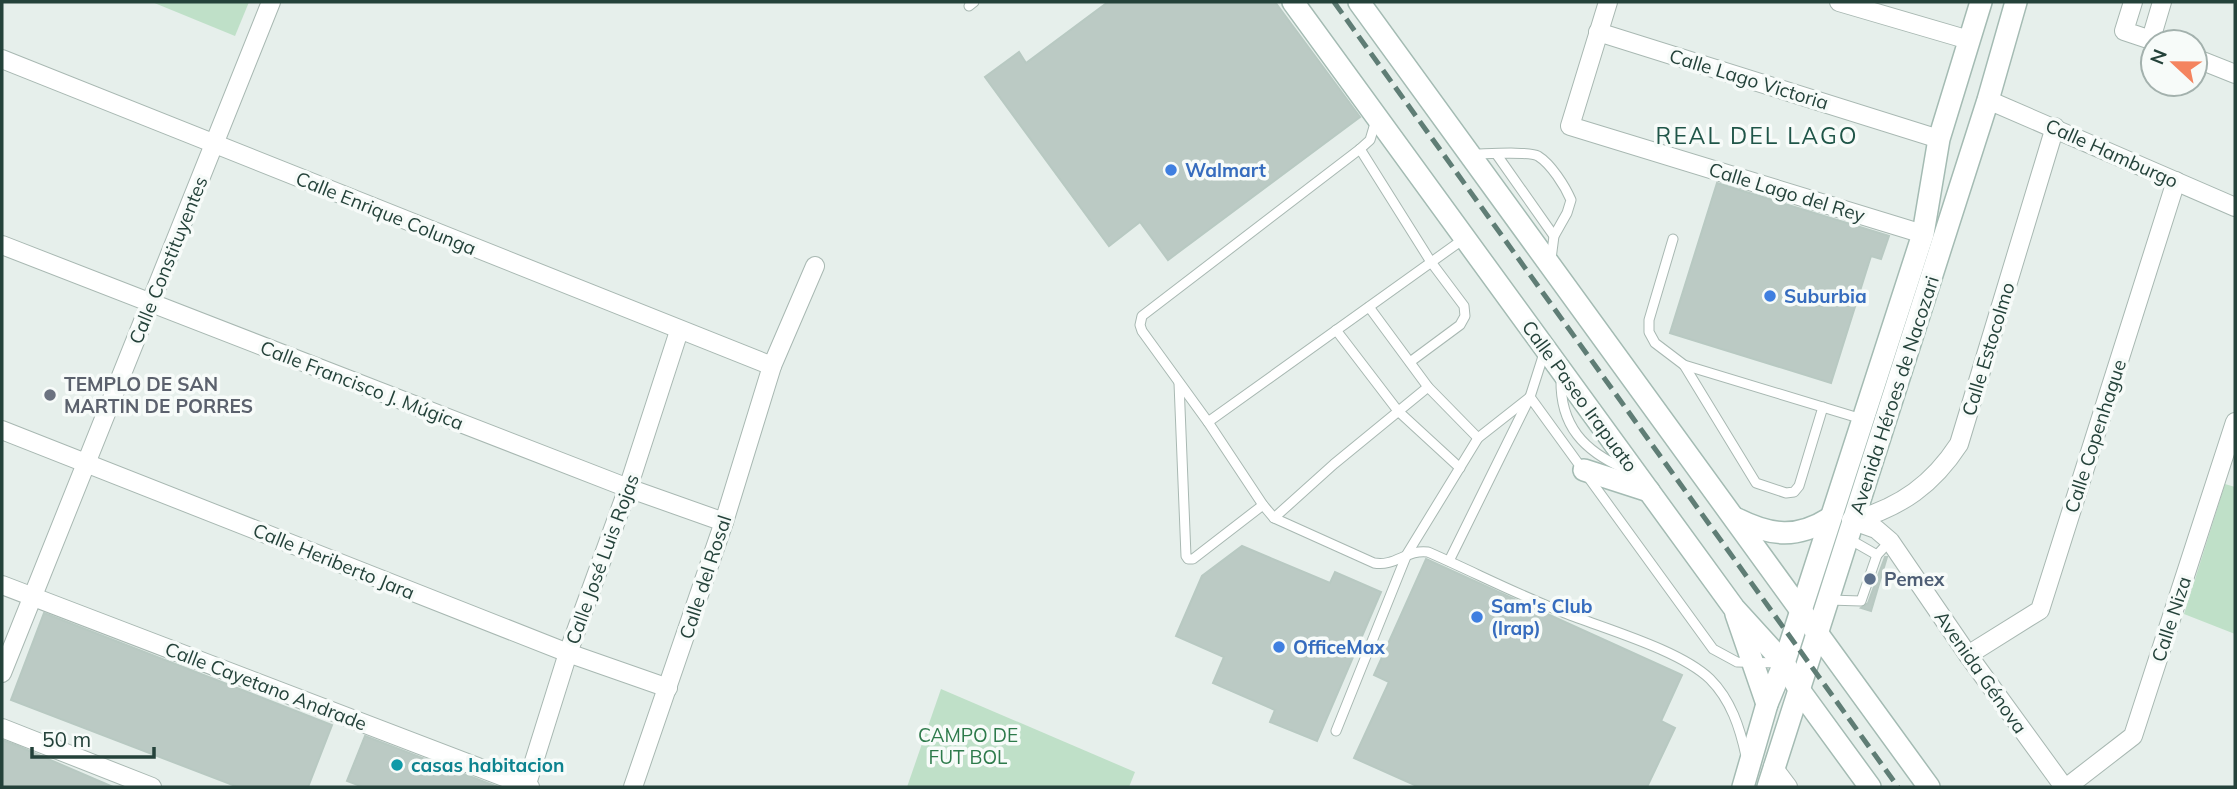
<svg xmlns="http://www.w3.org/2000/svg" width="2237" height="789" font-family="Mulish,sans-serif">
<rect width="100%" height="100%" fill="#e6efeb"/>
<g fill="#bfe0c8">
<path d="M 152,2 L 249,2 L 235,36 Z"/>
<path d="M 2225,484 L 2235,487 L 2235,634 L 2184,614 Z"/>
<path d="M 941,689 L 1135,772 L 1129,787 L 907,787 Z"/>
</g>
<g fill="#bbcac4" stroke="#b8c9c2" stroke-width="2">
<path d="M 1108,2 L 1275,2 L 1360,117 L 1168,260 L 1140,222 L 1109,246 L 985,77 L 1019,52 L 1026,63 Z"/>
<path d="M 1717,183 L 1889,236 L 1881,259 L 1871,256 L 1831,383 L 1670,333 Z"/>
<path d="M 1242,546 L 1330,583 L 1335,572 L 1381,592 L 1317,741 L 1270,722 L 1275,710 L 1213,683 L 1224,657 L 1176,636 L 1202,576 Z"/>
<path d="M 1885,557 L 1887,557 L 1871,611 L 1861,608 L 1868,603 Z"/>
<path d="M 1426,559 L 1682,675 L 1661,721 L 1675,728 L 1647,787 L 1419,787 L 1354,758 L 1389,682 L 1374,675 Z"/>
<path d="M 44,613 L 332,725 L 308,787 L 238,787 L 11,700 Z"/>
<path d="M 365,736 L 498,787 L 363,787 L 347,781 Z"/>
<path d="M 2,740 L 18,746 L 113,787 L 2,787 Z"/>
</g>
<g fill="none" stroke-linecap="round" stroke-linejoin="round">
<g stroke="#a8b8b2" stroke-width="11">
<g id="lane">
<path d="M 969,6 L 974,2"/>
<path d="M 1376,120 L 1370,140 L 1360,149 L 1142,316 L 1140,325 L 1142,331 L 1208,422 L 1263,505 L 1274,518 L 1374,563 C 1395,567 1407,549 1428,552 C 1474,572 1518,595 1565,613 C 1605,629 1680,650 1710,679 C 1731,700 1740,728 1746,756"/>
<path d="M 1360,149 L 1431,262 L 1464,306 L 1465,316 L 1460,325 L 1410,362"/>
<path d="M 1471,154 C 1485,154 1529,151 1538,156 C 1551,164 1565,186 1571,200 L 1567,213 L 1554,236 L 1551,259"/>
<path d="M 1497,155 L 1554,236"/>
<path d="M 1673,239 L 1649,320 L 1649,332 L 1655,343 L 1684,365 L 1862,419"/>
<path d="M 1369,307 L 1428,387 L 1478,438"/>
<path d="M 1336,330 L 1398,411 L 1460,468"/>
<path d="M 1684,365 L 1756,483 L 1786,493 L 1794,492 L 1799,486 L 1823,407"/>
<path d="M 1561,379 C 1560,426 1584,451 1625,469"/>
<path d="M 1179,383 L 1186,556 L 1188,559 L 1193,559 L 1263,505"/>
<path d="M 1530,397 L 1713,649 L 1737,662 L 1781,663"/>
<path d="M 1208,422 L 1465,238"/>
<path d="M 1274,518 L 1334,464 L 1428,387"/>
<path d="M 1849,539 L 1877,555"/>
<path d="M 1449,561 L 1530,397 L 1545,350"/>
<path d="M 1829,600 L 1861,601 L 1877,555 L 1890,541"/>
<path d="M 1336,731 L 1407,554 L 1478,438 L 1530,397"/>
</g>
</g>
<g stroke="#a8b8b2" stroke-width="20">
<g id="street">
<path d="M 1608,2 L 1570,126 L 1923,234"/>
<path d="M 1839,2 L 1969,40"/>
<path d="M 2133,2 L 2124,31 L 2157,42"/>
<path d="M 1598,32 L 1939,139"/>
<path d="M 2151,39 L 2162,2"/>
<path d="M 2195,58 L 2235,74"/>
<path d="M 2,59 L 772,366"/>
<path d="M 1988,100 L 2235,207"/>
<path d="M 2,245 L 628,488 L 724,522"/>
<path d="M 2,430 L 568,653 L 668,688"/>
<path d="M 1851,520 L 1876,529 L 1890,541 L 1968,655 L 2064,787"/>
<path d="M 1855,520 C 1901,507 1933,484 1959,444 L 2055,127"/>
<path d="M 2,585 L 530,787"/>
<path d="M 1968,655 L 2040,610 L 2176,181"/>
<path d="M 2,673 L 271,2"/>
<path d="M 2,728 L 152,787"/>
<path d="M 1773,767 L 1788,787"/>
<path d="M 526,787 L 568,653 L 628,488 L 679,331"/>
<path d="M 633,787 L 724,522 L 772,366 L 815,266"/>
<path d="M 2067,787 L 2133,736 L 2235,422"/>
</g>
</g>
<g stroke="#a4bbb3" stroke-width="24">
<g id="secondary">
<path d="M 1293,2 L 1734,608 L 1784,663 L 1800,691 L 1870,787"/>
<path d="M 1359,2 L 1929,787"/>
<path d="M 1584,470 L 1649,491"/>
<path d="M 1737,519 C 1771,536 1797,539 1830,518"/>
<path d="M 1736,614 L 1767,704"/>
<path d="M 1743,787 L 1767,704 L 1784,663 L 1923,234 L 1939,139 L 1981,2"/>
<path d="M 1768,787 L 1988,100 L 2016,2"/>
</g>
</g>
<use href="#lane" stroke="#fff" stroke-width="9"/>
<use href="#street" stroke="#fff" stroke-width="18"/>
<use href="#secondary" stroke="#fff" stroke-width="21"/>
<path stroke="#5f7d75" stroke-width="5" stroke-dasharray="14 7" stroke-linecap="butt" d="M 1334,2 L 1898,787"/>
</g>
<g fill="#3f7fe0" stroke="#f7fbf9" stroke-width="2.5">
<circle cx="1171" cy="170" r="7"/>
<circle cx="1770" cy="296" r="7"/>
<circle cx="1477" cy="617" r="7"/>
<circle cx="1279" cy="647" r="7"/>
</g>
<circle fill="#6b7280" stroke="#f7fbf9" stroke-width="2.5" cx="50" cy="395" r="7"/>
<circle fill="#5c6f8a" stroke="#f7fbf9" stroke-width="2.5" cx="1870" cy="579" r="7"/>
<circle fill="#0f9aa8" stroke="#f7fbf9" stroke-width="2.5" cx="397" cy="765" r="7"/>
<g text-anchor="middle" stroke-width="7" stroke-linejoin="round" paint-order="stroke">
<g font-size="19" fill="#24423a" stroke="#f7fbf9">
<text transform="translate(1749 79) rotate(17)" y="7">Calle Lago Victoria</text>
<text transform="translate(2112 153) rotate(24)" y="7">Calle Hamburgo</text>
<text transform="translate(1787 192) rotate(17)" y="7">Calle Lago del Rey</text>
<text transform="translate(386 213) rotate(22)" y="7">Calle Enrique Colunga</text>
<text transform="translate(168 260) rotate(-68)" y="7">Calle Constituyentes</text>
<text transform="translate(1988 349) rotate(-73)" y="7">Calle Estocolmo</text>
<text transform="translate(362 385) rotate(21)" y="7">Calle Francisco J. Múgica</text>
<text transform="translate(1894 395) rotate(-72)" y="7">Avenida Héroes de Nacozari</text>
<text transform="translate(1580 396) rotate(54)" y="7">Calle Paseo Irapuato</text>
<text transform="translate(2095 436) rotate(-72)" y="7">Calle Copenhague</text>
<text transform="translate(602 559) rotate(-70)" y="7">Calle José Luis Rojas</text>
<text transform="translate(334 561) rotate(22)" y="7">Calle Heriberto Jara</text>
<text transform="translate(705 577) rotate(-72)" y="7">Calle del Rosal</text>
<text transform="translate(2171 619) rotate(-72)" y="7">Calle Niza</text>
<text transform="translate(1981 672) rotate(55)" y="7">Avenida Génova</text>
<text transform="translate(266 686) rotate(21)" y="7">Calle Cayetano Andrade</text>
</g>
<g font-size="19" font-weight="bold" fill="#366cbe" stroke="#f7fbf9" text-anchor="start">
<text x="1185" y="177">Walmart</text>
<text x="1784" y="303">Suburbia</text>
<text x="1491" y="613">Sam's Club<tspan x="1491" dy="22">(Irap)</tspan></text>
<text x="1293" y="654">OfficeMax</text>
</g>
<g font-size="19" font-weight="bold" fill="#5b616d" stroke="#f7fbf9" text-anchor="start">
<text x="64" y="391">TEMPLO DE SAN<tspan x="64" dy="22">MARTIN DE PORRES</tspan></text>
</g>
<g font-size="19" font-weight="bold" fill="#4e5e75" stroke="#f7fbf9" text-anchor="start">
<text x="1884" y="586">Pemex</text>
</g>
<g font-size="19" fill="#2d7a4b" stroke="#f7fbf9">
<text x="968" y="742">CAMPO DE<tspan x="968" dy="22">FUT BOL</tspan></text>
</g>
<g font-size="19" font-weight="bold" fill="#0d838f" stroke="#f7fbf9" text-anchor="start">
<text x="411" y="772">casas habitacion</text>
</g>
<g font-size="23" letter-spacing="2" fill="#1f5548" stroke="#f7fbf9">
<text x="1757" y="144">REAL DEL LAGO</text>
</g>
</g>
<rect width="2237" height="789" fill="none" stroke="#24423a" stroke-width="7"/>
<g transform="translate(2174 63) rotate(292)"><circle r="33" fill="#f7fbf9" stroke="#a3b1ad" stroke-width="2"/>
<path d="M0-5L12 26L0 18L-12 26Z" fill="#f4845f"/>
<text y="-10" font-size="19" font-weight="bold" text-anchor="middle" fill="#24423a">N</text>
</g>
<path d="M32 747v10h122v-10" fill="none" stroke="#24423a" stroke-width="3.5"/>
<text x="42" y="747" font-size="21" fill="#24423a" stroke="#f7fbf9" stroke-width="5" paint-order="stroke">50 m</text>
</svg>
